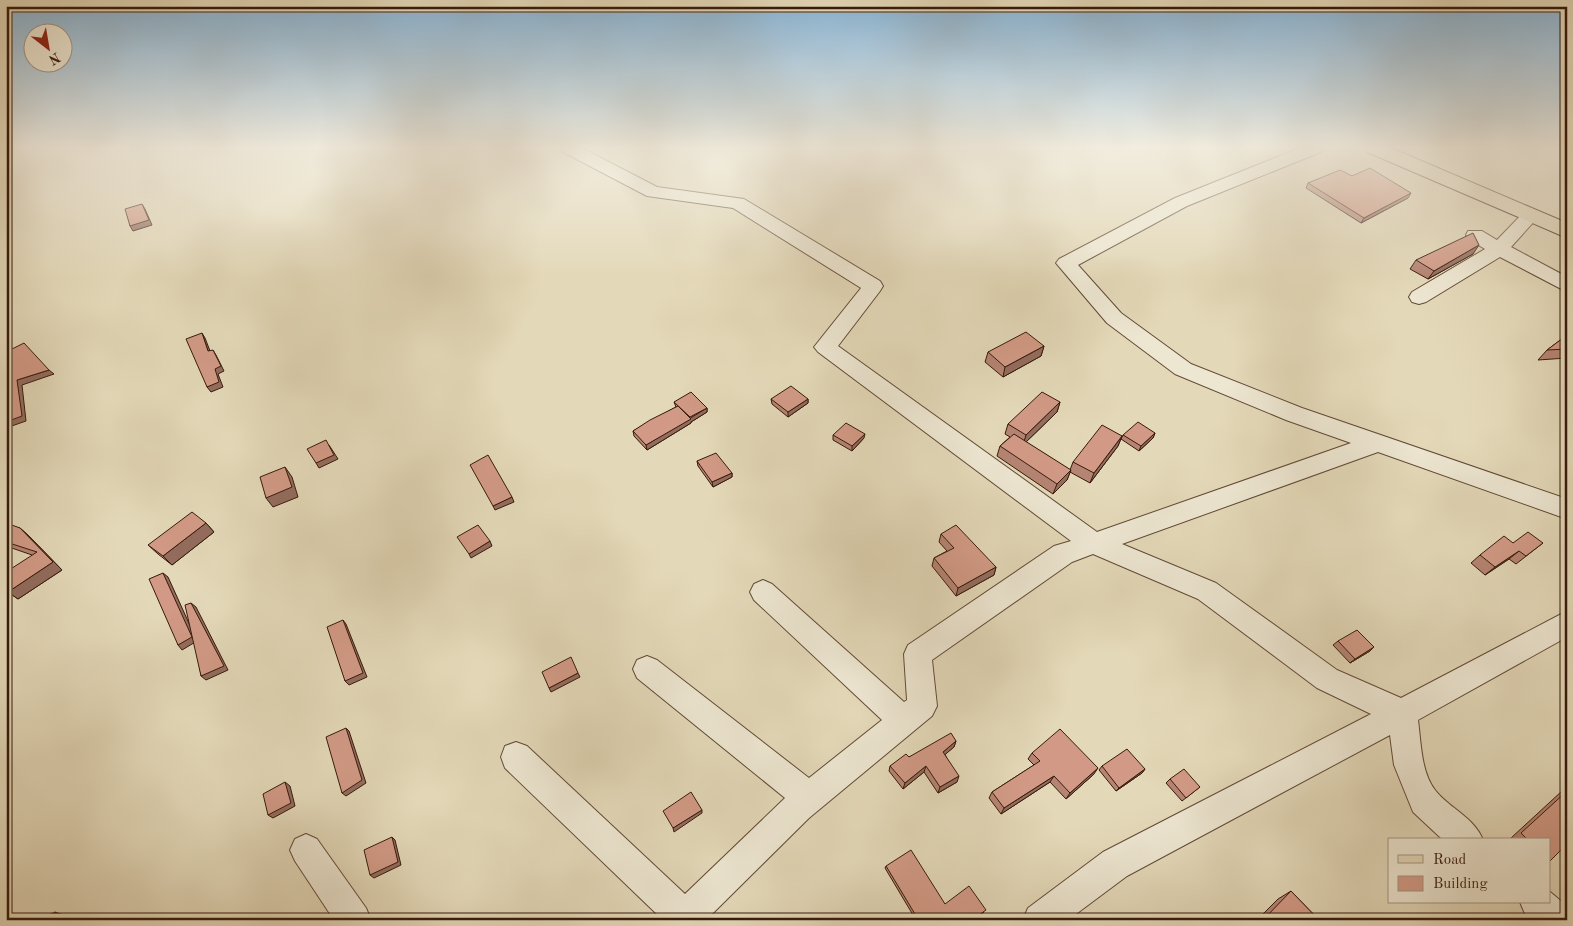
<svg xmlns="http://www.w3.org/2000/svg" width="1573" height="926" font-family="'Old Standard TT',serif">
<rect width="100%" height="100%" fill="#e3d8b8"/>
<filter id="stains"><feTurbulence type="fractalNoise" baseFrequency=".004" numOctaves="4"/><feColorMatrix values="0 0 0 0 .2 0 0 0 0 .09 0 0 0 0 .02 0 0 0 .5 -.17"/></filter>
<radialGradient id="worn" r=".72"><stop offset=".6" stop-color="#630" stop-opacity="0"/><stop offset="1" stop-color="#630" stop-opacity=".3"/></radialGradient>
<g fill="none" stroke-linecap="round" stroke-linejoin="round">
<g stroke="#624a36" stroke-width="2">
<g id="minor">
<path d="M 561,148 L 582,148 L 657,187 L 744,199 L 880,281 L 883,286 L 880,291 L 838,346 L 1097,532 L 1351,443 L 1286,420 L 1175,374 L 1107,323 L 1056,263 L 1059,259 L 1175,198 L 1300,148 L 1323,148 L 1321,152 L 1187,206 L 1078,265 L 1121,313 L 1191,364 L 1302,408 L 1567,499 L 1567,519 L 1378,452 L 1122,544 L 1216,583 L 1337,670 L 1401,698 L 1567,611 L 1567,637 L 1418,720 C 1421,742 1421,772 1435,790 C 1450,809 1474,817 1483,840 L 1443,840 L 1413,812 L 1394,765 L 1390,735 L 1127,876 L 1068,920 L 1023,920 L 1028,908 L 1103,852 L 1371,714 L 1317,688 L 1198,599 L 1093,554 L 1072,562 L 932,660 L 937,706 L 932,716 L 809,818 L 706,920 L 663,920 L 505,768 L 501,757 L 505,746 L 516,742 L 527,746 L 685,894 L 785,798 L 637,678 L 633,669 L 637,660 L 647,656 L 657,660 L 809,778 L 882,720 L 754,600 L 750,592 L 754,584 L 763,580 L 772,584 L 904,702 L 907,700 L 904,654 L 908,645 L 1054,546 L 1071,541 L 818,352 L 814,347 L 818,342 L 861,288 L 733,208 L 647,196 L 563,152 Z"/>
<path d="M 1530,210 L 1536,212 L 1539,216 L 1511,247 L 1567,277 L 1567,292 L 1500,257 L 1426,302 L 1419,304 L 1412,302 L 1409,297 L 1412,292 L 1485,249 L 1468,239 L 1466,235 L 1468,231 L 1482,231 L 1497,240 L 1524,212 Z"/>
<path d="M 306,834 L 317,839 L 366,908 L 371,920 L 334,920 L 295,861 L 290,850 L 295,839 Z"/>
<path d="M 1549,891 L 1567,906 L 1567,920 L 1532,920 L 1525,914 L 1520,902 L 1549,902 Z"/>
</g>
</g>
<g stroke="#371a0b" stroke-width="2">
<path id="primary" d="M 1364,148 L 1391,148 L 1567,223 L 1567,238 L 1367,152 Z"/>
</g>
<use href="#minor" fill="#ede6d1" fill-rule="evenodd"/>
<use href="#primary" fill="#e3d8b8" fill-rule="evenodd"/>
</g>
<g fill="#b58473" stroke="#371a0b">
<path d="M 1352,176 L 1408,198 L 1361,223 L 1306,188 L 1308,183 Z"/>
<path d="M 1473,254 L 1428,279 L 1410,269 L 1416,260 Z"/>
<path d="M 1567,335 L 1567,358 L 1538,360 L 1547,350 Z"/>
<path d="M 1044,346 L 1041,356 L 1003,377 L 985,362 L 988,352 Z"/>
<path d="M 771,399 L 808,399 L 808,403 L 788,417 L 772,404 Z"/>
<path d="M 674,402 L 707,408 L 707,412 L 691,422 L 691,423 L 647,450 L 634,436 L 633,431 L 676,407 Z"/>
<path d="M 1060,402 L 1057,412 L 1026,442 L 1070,470 L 1073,462 L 1122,436 L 1118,446 L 1090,483 L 1070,472 L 1067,480 L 1053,494 L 997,456 L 1000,446 L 1010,437 L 1005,434 L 1008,424 Z"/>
<path d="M 1155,433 L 1153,438 L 1139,451 L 1121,439 L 1123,435 Z"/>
<path d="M 833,435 L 864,438 L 852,451 L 833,440 Z"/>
<path d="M 697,461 L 732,473 L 732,477 L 713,487 L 698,466 Z"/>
<path d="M 206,523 L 214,532 L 172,565 L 158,554 L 148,545 Z"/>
<path d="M 6,526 L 20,528 L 29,536 L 62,570 L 18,599 L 8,592 L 32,555 L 6,546 Z"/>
<path d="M 941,534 L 996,567 L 994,575 L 956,596 L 932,566 L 934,558 L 947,551 L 939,542 Z"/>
<path d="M 1513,543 L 1543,543 L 1516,564 L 1509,559 L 1485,575 L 1471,563 L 1480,555 Z"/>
<path d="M 1338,641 L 1374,647 L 1370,651 L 1350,663 L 1333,645 Z"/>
<path d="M 956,741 L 954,747 L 945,754 L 957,782 L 938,793 L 924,772 L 903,789 L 889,771 L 890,766 L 909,757 Z"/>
<path d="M 1032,753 L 1094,774 L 1066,799 L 1050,782 L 1001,814 L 989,798 L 992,792 L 1034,765 L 1028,759 Z"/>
<path d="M 1102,766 L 1145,769 L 1142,773 L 1116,791 L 1099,770 Z"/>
<path d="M 1170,779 L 1200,787 L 1182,801 L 1166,783 Z"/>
<path d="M 1567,789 L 1567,844 L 1549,861 L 1549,840 L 1513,840 L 1511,838 L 1562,791 Z"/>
<path d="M 886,866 L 945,904 L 984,912 L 974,920 L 916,920 L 885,868 Z"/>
<path d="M 1291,891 L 1319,920 L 1257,920 L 1278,899 Z"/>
</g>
<g fill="#936c5e" stroke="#371a0b">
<path d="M 1411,193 L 1408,198 L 1361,223 L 1364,218 Z"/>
<path d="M 142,204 L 145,209 L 152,225 L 133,231 L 130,226 Z"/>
<path d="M 1479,245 L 1473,254 L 1428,279 L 1434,271 Z"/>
<path d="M 202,333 L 205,338 L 212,356 L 208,351 Z"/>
<path d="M 1044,346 L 1041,356 L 1003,377 L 1005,367 Z"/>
<path d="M 213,350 L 216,355 L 224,371 L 218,374 L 223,387 L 211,392 L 207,387 Z"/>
<path d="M 49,370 L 54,374 L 22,385 L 26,421 L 6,428 L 6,422 L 17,380 Z"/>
<path d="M 808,399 L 808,403 L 788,417 L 788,412 Z"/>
<path d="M 1060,402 L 1057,412 L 1023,445 L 1026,435 Z"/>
<path d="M 707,408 L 707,412 L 691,422 L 691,423 L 647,450 L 646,445 Z"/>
<path d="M 1155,433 L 1153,438 L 1139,451 L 1141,446 Z"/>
<path d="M 865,434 L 864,438 L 852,451 L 852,446 Z"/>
<path d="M 1122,436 L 1118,446 L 1090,483 L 1094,473 Z"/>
<path d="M 329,445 L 338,459 L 319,468 L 316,463 Z"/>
<path d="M 285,467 L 292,477 L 298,497 L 273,507 L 266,498 Z"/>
<path d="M 1071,470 L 1067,480 L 1053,494 L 1057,484 Z"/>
<path d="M 732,473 L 732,477 L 713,487 L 712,482 Z"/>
<path d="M 512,497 L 514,502 L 495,510 L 493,506 Z"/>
<path d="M 206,523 L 214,532 L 172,565 L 163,556 Z"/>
<path d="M 20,528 L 29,536 L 62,570 L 18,599 L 8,592 L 53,562 Z"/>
<path d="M 490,541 L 492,546 L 471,558 L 469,554 Z"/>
<path d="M 1519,551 L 1509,559 L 1485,575 L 1495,567 Z"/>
<path d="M 996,567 L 994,575 L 956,596 L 958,588 Z"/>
<path d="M 163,573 L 168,577 L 197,641 L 182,650 L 178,645 Z"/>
<path d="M 191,603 L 196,607 L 228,670 L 206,680 L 201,676 Z"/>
<path d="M 343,620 L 346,624 L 367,677 L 349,685 L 345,681 Z"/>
<path d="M 1374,647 L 1370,651 L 1350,663 L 1355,659 Z"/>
<path d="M 578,673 L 580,677 L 551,692 L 549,688 Z"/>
<path d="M 346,728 L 349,731 L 366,783 L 346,796 L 342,793 Z"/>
<path d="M 956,741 L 954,747 L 941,758 L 943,752 Z"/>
<path d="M 926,766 L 924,772 L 903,789 L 905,783 Z"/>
<path d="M 1098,768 L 1094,774 L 1066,799 L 1070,793 Z"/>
<path d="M 1145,769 L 1142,773 L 1116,791 L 1119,788 Z"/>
<path d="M 959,776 L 957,782 L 938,793 L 940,787 Z"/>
<path d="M 1054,776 L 1050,782 L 1001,814 L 1004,808 Z"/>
<path d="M 285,782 L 290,786 L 295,806 L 273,818 L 268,815 Z"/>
<path d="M 702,810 L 702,813 L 674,832 L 673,828 Z"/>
<path d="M 392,837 L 395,840 L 401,865 L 374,878 L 370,875 Z"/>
<path d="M 55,912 L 69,917 L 69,920 L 56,920 Z"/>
</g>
<g fill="#d29a86" stroke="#371a0b">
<path d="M 1370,168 L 1411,193 L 1364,218 L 1308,183 L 1340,170 L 1352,176 Z"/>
<path d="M 142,204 L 149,220 L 130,226 L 125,209 Z"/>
<path d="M 1473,233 L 1479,245 L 1434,271 L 1416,260 Z"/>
<path d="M 1026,332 L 1044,346 L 1005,367 L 988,352 Z"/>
<path d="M 202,333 L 208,351 L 213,350 L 221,366 L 215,369 L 219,382 L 207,387 L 186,339 Z"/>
<path d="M 1567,335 L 1567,349 L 1547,350 Z"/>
<path d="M 24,343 L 49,370 L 17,380 L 22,416 L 6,422 L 6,352 Z"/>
<path d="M 791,386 L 808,399 L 788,412 L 771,399 Z"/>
<path d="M 691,392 L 707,408 L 690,417 L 674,402 Z"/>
<path d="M 1042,392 L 1060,402 L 1026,435 L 1008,424 Z"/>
<path d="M 678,406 L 691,419 L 646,445 L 633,431 L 650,420 Z"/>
<path d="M 1138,422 L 1155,433 L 1141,446 L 1123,435 Z"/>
<path d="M 846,423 L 865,434 L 852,446 L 833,435 Z"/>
<path d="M 1102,425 L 1122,436 L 1094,473 L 1073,462 Z"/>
<path d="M 1014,434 L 1071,470 L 1057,484 L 1000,446 Z"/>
<path d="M 326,440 L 334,455 L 316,463 L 307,449 Z"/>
<path d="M 716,453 L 732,473 L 712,482 L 697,461 Z"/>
<path d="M 488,455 L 512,497 L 493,506 L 470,465 Z"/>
<path d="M 285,467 L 292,487 L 266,498 L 260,477 Z"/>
<path d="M 192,512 L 206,523 L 163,556 L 148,545 Z"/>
<path d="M 9,524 L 20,528 L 53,562 L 8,592 L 6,589 L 6,572 L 37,552 L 6,542 L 6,526 Z"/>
<path d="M 478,525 L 490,541 L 469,554 L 457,537 Z"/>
<path d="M 956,525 L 996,567 L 958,588 L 934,558 L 954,548 L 941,534 Z"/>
<path d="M 1528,532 L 1543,543 L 1526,556 L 1519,551 L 1495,567 L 1480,555 L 1504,536 L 1513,543 Z"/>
<path d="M 163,573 L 192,637 L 178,645 L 149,579 Z"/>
<path d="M 191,603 L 224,666 L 201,676 L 185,605 Z"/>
<path d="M 343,620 L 363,673 L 345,681 L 327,627 Z"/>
<path d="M 1357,630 L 1374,647 L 1355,659 L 1338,641 Z"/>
<path d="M 571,657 L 578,673 L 549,688 L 542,672 Z"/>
<path d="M 346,728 L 362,780 L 342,793 L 326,737 Z"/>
<path d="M 1060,729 L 1098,768 L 1070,793 L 1054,776 L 1004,808 L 992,792 L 1040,761 L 1032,753 Z"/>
<path d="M 951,733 L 956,741 L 943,752 L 959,776 L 940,787 L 926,766 L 905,783 L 890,766 L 906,754 L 909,757 Z"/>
<path d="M 1127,749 L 1145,769 L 1119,788 L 1102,766 Z"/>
<path d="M 1184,769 L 1200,787 L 1186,798 L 1170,779 Z"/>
<path d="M 285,782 L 291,803 L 268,815 L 263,794 Z"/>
<path d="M 1567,791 L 1567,844 L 1550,861 L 1549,860 L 1549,840 L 1528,840 L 1521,833 Z"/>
<path d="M 691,792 L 702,810 L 673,828 L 663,811 Z"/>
<path d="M 392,837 L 398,862 L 370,875 L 364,850 Z"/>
<path d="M 911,850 L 945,904 L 969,886 L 986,910 L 972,920 L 917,920 L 918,919 L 886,866 Z"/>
<path d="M 1291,891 L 1319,920 L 1263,920 Z"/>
<path d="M 55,912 L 56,920 L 39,920 Z"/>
</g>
<linearGradient id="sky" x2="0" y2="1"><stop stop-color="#89b5d6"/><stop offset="0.53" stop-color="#f2eddf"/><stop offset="1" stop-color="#f2eddf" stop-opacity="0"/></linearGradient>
<rect width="1573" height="278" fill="url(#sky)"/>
<rect width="1573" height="926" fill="none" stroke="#e3d8b8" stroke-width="25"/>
<rect x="8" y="8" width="1558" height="911" fill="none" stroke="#371a0b" stroke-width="2.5"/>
<rect x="12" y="12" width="1548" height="901" fill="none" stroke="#371a0b"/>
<rect x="1388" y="838" width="162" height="65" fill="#ede6d1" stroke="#a49482"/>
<rect x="1398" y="855" width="25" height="8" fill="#e3d8b8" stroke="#a49482"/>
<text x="1433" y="864" font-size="15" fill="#371a0b">Road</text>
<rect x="1398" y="876" width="25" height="15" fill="#d29a86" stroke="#a49482"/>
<text x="1433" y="888" font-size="15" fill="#371a0b">Building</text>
<g transform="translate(48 48) rotate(149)"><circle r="24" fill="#ede6d1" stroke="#a49482"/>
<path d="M0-4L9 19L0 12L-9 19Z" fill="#8f2418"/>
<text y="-8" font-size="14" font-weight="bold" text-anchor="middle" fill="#371a0b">N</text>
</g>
<rect width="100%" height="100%" filter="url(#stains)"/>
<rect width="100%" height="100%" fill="url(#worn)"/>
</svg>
